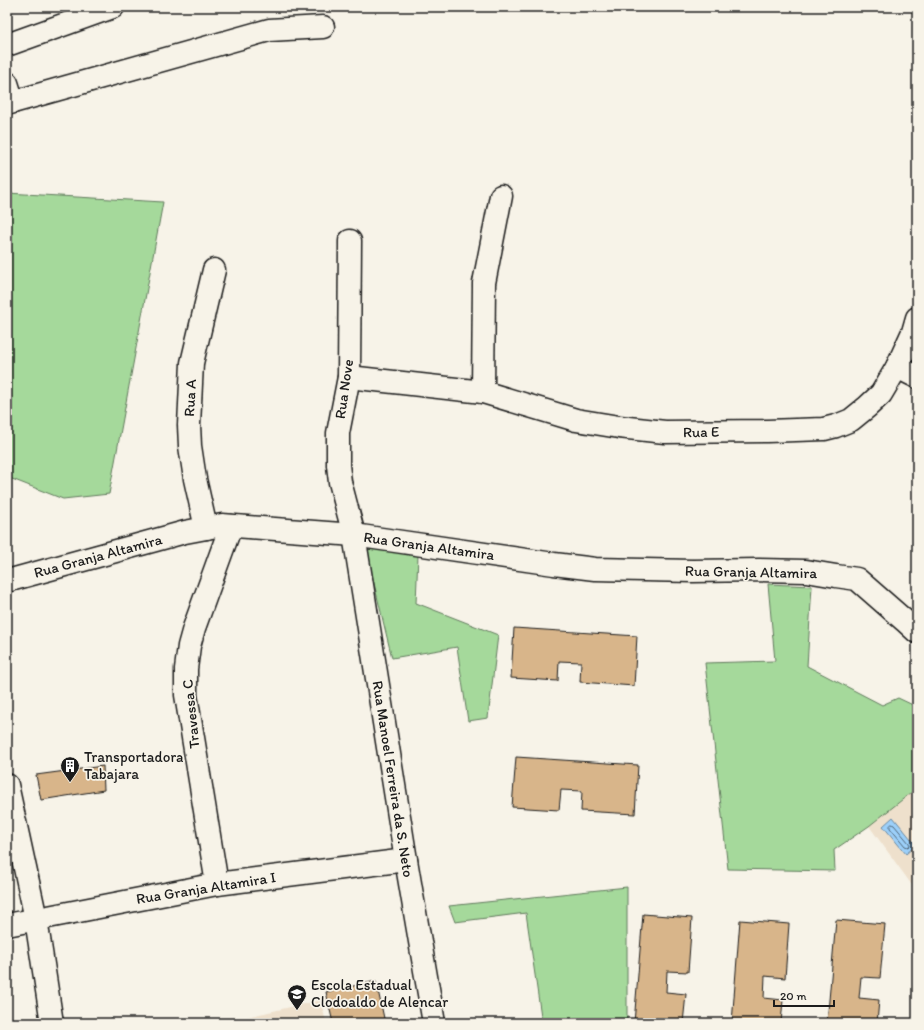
<svg xmlns="http://www.w3.org/2000/svg" width="924" height="1030" font-family="Itim,sans-serif">
	<rect width="100%" height="100%" fill="#f7f3e8"/>
	<filter id="ink" filterUnits="userSpaceOnUse"><feTurbulence type="fractalNoise" baseFrequency=".025" numOctaves="2"/><feDisplacementMap in="SourceGraphic" scale="8" xChannelSelector="R" yChannelSelector="G"/><feConvolveMatrix kernelMatrix="1 2 1 2 8 2 1 2 1" color-interpolation-filters="sRGB"/></filter>
	<g filter="url(#ink)">
		<g fill="#eee0cc">
			<path d="M917 788V892L869 826Z"/>
			<path d="M321 1000 326 1023H220Z"/>
		</g>
		<g fill="#a5d99b" stroke="#607a5c">
			<path d="M7 193 163 202 109 494 63 499 7 477Z"/>
			<path d="M365 546 418 555 416 603 498 635 488 718 468 721 457 647 392 658Z"/>
			<path d="M768 584 812 586 807 666 882 705 898 698 917 707V788L869 826 834 850 835 871 728 869 705 663 775 661Z"/>
			<path d="M627 887V1023H542L526 913 455 922 449 906Z"/>
		</g>
		<path fill="#9cd0fa" stroke="#6988a1" d="M893 817 916 845 906 854 883 826Z"/>
		<g fill="none" stroke-linecap="round" stroke-linejoin="round">
			<path stroke="#4f6475" stroke-width="1" d="M892 824 894 825 909 843 910 845 908 847 905 846 890 828V826Z"/>
		</g>
		<g fill="#d8b58a" stroke="#1c1c1c">
			<path d="M514 628 637 636 634 686 580 682 581 662 559 661 558 681 511 678Z"/>
			<path d="M516 757 638 765 635 814 581 811 582 791 561 790 559 810 512 807Z"/>
			<path d="M103 766 104 790 41 800 36 775Z"/>
			<path d="M643 914 692 918 688 972 667 971 666 992 686 994 683 1023H634Z"/>
			<path d="M740 920 789 924 785 978 765 976 764 998 783 1000 781 1023H732Z"/>
			<path d="M836 920 885 924 880 978 861 977 859 998 879 1000 877 1023H827Z"/>
			<path d="M376 981 385 1023H333L326 992Z"/>
		</g>
		<g fill="none" stroke-linecap="round" stroke-linejoin="round">
			<g stroke="#1c1c1c" stroke-width="25">
				<g id="minor">
					<path d="M7 45 113 7"/>
					<path d="M7 83 13 102 7 104"/>
					<path d="M13 102 269 30 323 27"/>
					<path d="M350 241 349 377 338 433V465L340 482 354 535 406 860 434 1023"/>
					<path d="M897 367 917 377"/>
					<path d="M349 377 483 392 576 420 619 427 665 432 767 431 824 429 836 426 851 420 867 407 881 394 897 367 913 332 917 318"/>
					<path d="M483 392 484 283 501 196"/>
					<path d="M206 528 195 479 190 446 189 425 192 363 214 270"/>
					<path d="M7 581 185 532 222 525 354 535 554 564 595 569 693 571 759 570 806 571 836 576 857 579 905 621 917 632"/>
					<path d="M7 785 36 919 52 1023"/>
					<path d="M217 884 186 695V669L189 646 194 628 231 526"/>
					<path d="M7 925 217 884 406 860"/>
				</g>
			</g>
			<use href="#minor" stroke="#f7f3e8" stroke-width="22"/>
		</g>
	</g>
	<defs>
		<g id="building-pin" transform="scale(1)"><path d="M0 17L-7.5 6A9.5 9.5 0 1 1 7.5 6Z" fill="#1c1c1c" stroke="#f7f3e8"/><path d="M-4-6H4V6H1V3H-1V6H-4ZM-2.5-4.3h1.7v1.8h-1.7ZM.8-4.3h1.7v1.8H.8ZM-2.5-1h1.7V.8h-1.7ZM.8-1h1.7V.8H.8Z" fill="#fff"/></g>
		<g id="school-pin" transform="scale(1)"><path d="M0 17L-7.5 6A9.5 9.5 0 1 1 7.5 6Z" fill="#1c1c1c" stroke="#f7f3e8"/><path d="M0-5L7-2L0 1L-7-2ZM-4 1L0 2.5L4 1V4Q0 6-4 4Z" fill="#fff"/></g>
	</defs>
	<g fill-rule="evenodd">
		<use href="#building-pin" x="70" y="766"/>
		<use href="#school-pin" x="297" y="994"/>
	</g>
	<g text-anchor="middle" stroke-width="3.5" stroke-linejoin="round" paint-order="stroke">
		<g font-size="15" fill="#1c1c1c" stroke="#f7f3e8">
			<text transform="translate(344 389) rotate(-82)" y="5">Rua Nove</text>
			<text transform="translate(190 398) rotate(-87)" y="5">Rua A</text>
			<text transform="translate(701 432) rotate(-1)" y="5">Rua E</text>
			<text transform="translate(429 546) rotate(8)" y="5">Rua Granja Altamira</text>
			<text transform="translate(98 556) rotate(-15)" y="5">Rua Granja Altamira</text>
			<text transform="translate(751 572) rotate(1)" y="5">Rua Granja Altamira</text>
			<text transform="translate(191 714) rotate(-96)" y="5">Travessa C</text>
			<text transform="translate(393 779) rotate(81)" y="5">Rua Manoel Ferreira da S. Neto</text>
			<text transform="translate(206 888) rotate(-9)" y="5">Rua Granja Altamira I</text>
		</g>
		<g font-size="15" fill="#1c1c1c" stroke="#f7f3e8" text-anchor="start">
			<text x="84" y="762">Transportadora<tspan x="84" dy="17">Tabajara</tspan></text>
			<text x="311" y="990">Escola Estadual<tspan x="311" dy="17">Clodoaldo de Alencar</tspan></text>
		</g>
	</g>
	<rect width="924" height="1030" fill="none" stroke="#f7f3e8" stroke-width="24"/>
	<rect x="12" y="12" width="900" height="1006" fill="none" stroke="#1c1c1c" stroke-width="1.5" filter="url(#ink)"/>
	<path d="M774 1000v6h60v-6" fill="none" stroke="#1c1c1c" stroke-width="2"/>
	<text x="780" y="1000" font-size="12" fill="#1c1c1c" stroke="#f7f3e8" stroke-width="3" paint-order="stroke">20 m</text>
</svg>
